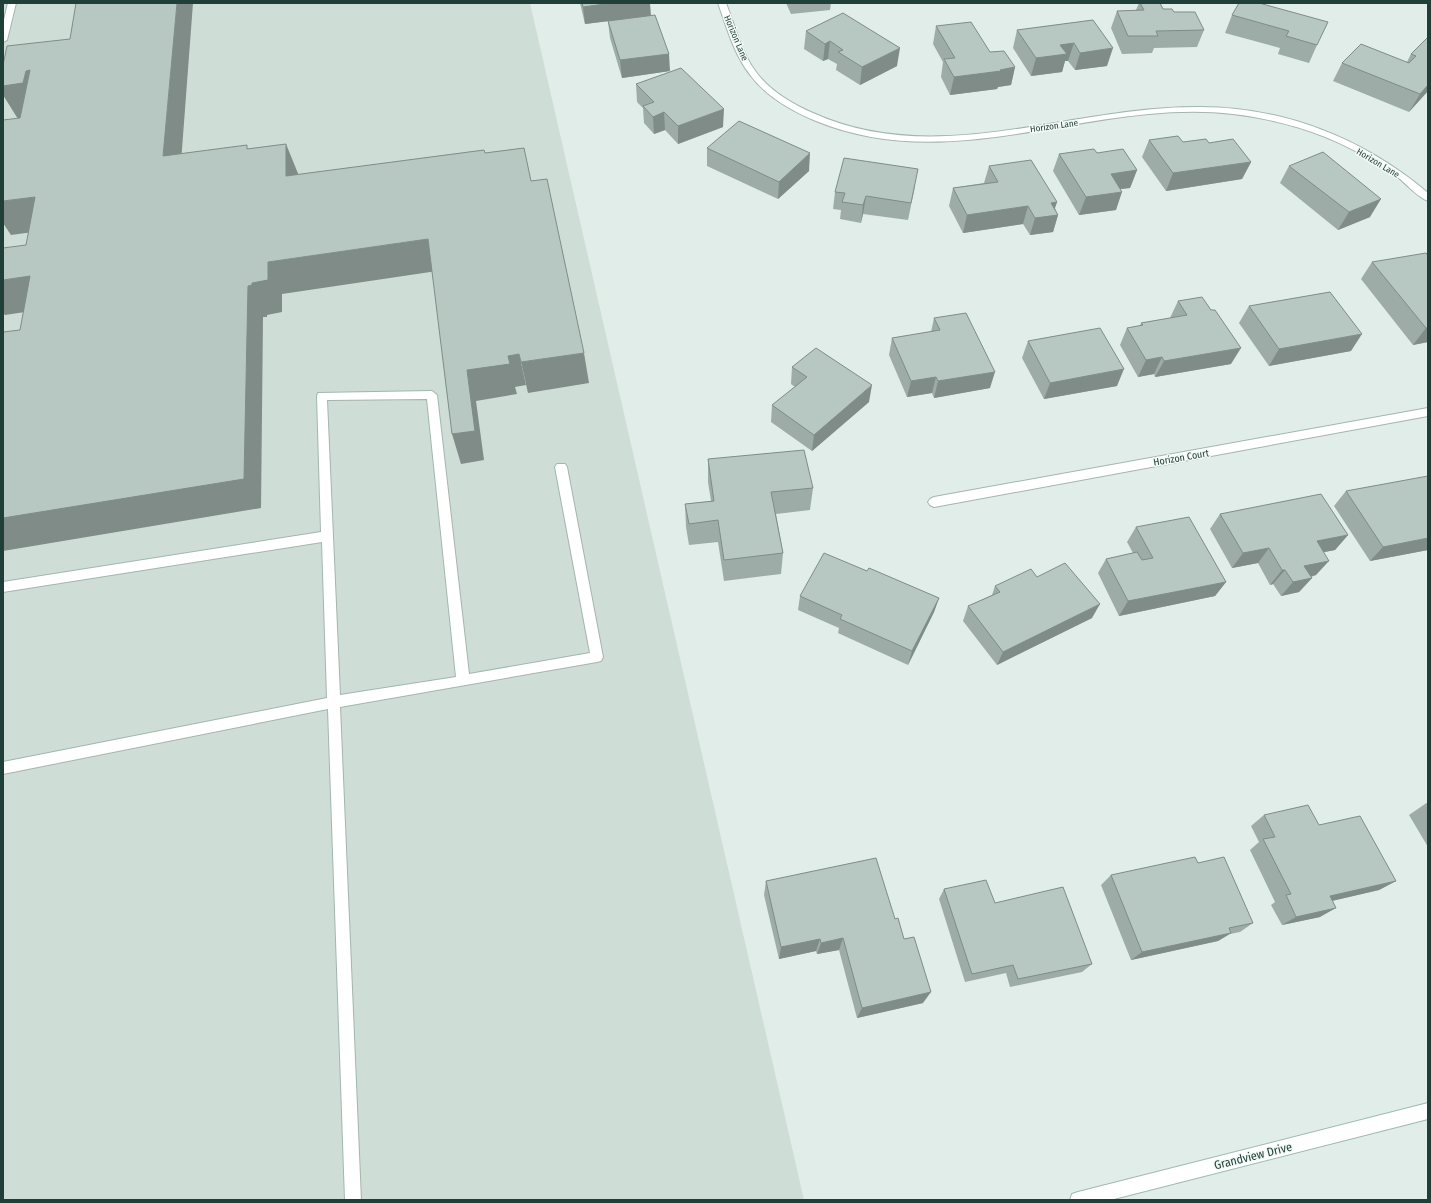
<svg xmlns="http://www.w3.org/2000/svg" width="1431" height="1203" font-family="'Fira Sans Condensed',sans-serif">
	<rect width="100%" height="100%" fill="#e1ede8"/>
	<path fill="#cfddd7" d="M3 3H530L804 1200H3Z"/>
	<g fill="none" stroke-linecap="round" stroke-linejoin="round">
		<g stroke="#a3b5b0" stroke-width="2">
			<g id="lane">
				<path d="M8 3H16L7 40 3 42V24Z"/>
				<path d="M432 391 437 395 469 674 590 653 555 467 557 464H565L567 467 603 657 601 661 597 662 340 707 361 1200H345L328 709 3 774V762L327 698 322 542 3 592V582L321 532 317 396 318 393ZM427 399 456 677 340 695 327 400Z"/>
			</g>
		</g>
		<g stroke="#a3b5b0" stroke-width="2">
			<g id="street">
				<path d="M718 3H726C735 26 741 52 756 72 770 91 792 104 813 113 936 169 1068 107 1196 107 1282 106 1363 138 1428 193V201C1418 197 1408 186 1400 179 1393 173 1384 168 1376 163 1334 136 1283 120 1233 114 1092 98 955 178 816 121 792 111 767 97 751 76 734 55 727 28 718 3Z"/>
				<path d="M1428 408V416L934 507 930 505 928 502 930 499 934 497Z"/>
			</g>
		</g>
		<g stroke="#9eb9b1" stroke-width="2">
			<path id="secondary" d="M1428 1103V1119L1110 1200H1070L1072 1194 1078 1192Z"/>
		</g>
		<use href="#lane" fill="#fff" fill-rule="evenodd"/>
		<use href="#street" fill="#fff" fill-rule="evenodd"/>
		<use href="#secondary" fill="#fff" fill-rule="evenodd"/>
	</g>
	<g fill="#9daca6">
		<path d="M580 3H650V15L670 71 622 78 610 38 608 21 585 24Z"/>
		<path d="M786 3H831L830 10 791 14Z"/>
		<path d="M1139 3H1160L1163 9 1174 12 1204 30 1197 47 1154 48 1152 53 1122 54 1111 28 1117 11 1136 10Z"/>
		<path d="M1239 3 1317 45 1309 63 1278 54 1280 48 1225 33 1232 15Z"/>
		<path d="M1093 20 1107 66 1075 70 1068 61H1065L1062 72 1031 76 1013 48 1017 30Z"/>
		<path d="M936 26 990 52 1015 67 1011 85 998 87 997 89 950 95 941 77 943 62 933 44Z"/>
		<path d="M806 31 897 66 860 85 836 70 837 64 828 59 823 61 804 49Z"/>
		<path d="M1427 38 1428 91 1409 112 1333 81 1342 63 1407 62 1411 54Z"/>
		<path d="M636 84 723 127 678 144 665 130 654 134 644 123 643 108 637 102Z"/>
		<path d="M1149 140 1183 142 1209 143 1251 162 1242 179 1166 191 1142 157Z"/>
		<path d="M707 148 809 171 778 199 707 166Z"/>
		<path d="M1059 154 1137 170 1130 188 1120 189 1116 210 1079 215 1053 171Z"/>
		<path d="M989 166 1057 202 1055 208 1058 215 1053 232 1030 235 1023 224 963 233 949 206 953 188 984 183Z"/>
		<path d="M1289 166 1370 217 1338 230 1280 183Z"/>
		<path d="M915 186 908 220 863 214 861 223 840 219 841 210 833 209 835 192Z"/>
		<path d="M1428 256V342L1413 345 1361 279 1372 262Z"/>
		<path d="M1178 301 1231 364 1155 377 1154 374 1138 377 1120 345 1127 328 1140 326 1141 323 1170 318Z"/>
		<path d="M1249 306 1351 351 1269 366 1239 323Z"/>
		<path d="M934 318 990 388 934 398 932 393 907 397 889 355 892 338 931 332Z"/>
		<path d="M1028 341 1117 386 1044 399 1022 358Z"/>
		<path d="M792 367 869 402 812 451 771 422 772 405 795 387 791 384Z"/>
		<path d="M708 459 813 488 810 510 776 514 783 553 781 574 724 581 718 542 689 545 686 527 685 504 711 501 708 482Z"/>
		<path d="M1346 491 1428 550 1370 561 1334 506Z"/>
		<path d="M1220 514 1348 535 1335 550 1324 552 1316 575 1311 577 1312 578 1299 592 1281 596 1273 584 1270 585 1258 563 1232 568 1210 529Z"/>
		<path d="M1136 527 1226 582 1215 596 1119 616 1098 573 1106 559 1133 553 1127 542Z"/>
		<path d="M867 571 939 598 934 612 908 665 838 633 839 628 798 610 800 596Z"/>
		<path d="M1037 577 1092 618 997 665 963 621 968 606 992 595 995 586Z"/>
		<path d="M1428 802V847L1409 815Z"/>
		<path d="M1264 815 1319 825 1396 881 1379 890 1332 901 1320 917 1282 925 1271 905 1275 902 1250 850 1259 842 1251 826Z"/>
		<path d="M1198 863 1253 923 1240 932 1230 934 1218 941 1131 960 1101 885 1111 875Z"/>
		<path d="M766 881 895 919 923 1003 857 1018 839 950 817 954 816 951 779 959 764 895Z"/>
		<path d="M944 889 995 903 1092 964 1082 972 1010 987 1006 973 965 982 939 899Z"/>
	</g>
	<g fill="#7f8c87">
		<path d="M177 3H193L179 189 163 156Z"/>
		<path d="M612 3H650L651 16 585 24 583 7Z"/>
		<path d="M830 41 828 59 823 61 825 44Z"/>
		<path d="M1074 43 1068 61H1065L1062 72 1031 76 1036 58 1060 45Z"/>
		<path d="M900 48 897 66 860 85 862 67Z"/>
		<path d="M1113 48 1107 66 1075 70 1080 53Z"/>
		<path d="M669 54 670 71 622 78 620 60Z"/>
		<path d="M1015 67 1011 85 998 87 997 89 950 95 954 77Z"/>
		<path d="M30 70 49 103 18 119 3 95V86L26 71Z"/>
		<path d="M1428 85V91L1409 112 1420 94Z"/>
		<path d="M724 109 723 127 678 144V126Z"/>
		<path d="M664 112 665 130 654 134 653 117Z"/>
		<path d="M286 144 299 176H286Z"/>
		<path d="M810 153 809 171 778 199 779 182Z"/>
		<path d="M1251 162 1242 179 1166 191 1173 173Z"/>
		<path d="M1137 170 1130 188 1104 191 1111 174Z"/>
		<path d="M1122 192 1116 210 1079 215 1086 197Z"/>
		<path d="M866 196 863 214 861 223 863 205Z"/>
		<path d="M35 197 55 229 11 235 3 223V201Z"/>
		<path d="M1381 199 1370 217 1338 230 1349 212Z"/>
		<path d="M1057 202 1052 216 1058 215 1053 232 1030 235 1035 218 1051 203Z"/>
		<path d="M1028 206 1023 224 963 233 967 215Z"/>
		<path d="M428 239 437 271 282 294V312L267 315V317H263L261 508 3 551V518L248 286 252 283 268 262Z"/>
		<path d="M30 276 52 308 5 315 3 313V280Z"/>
		<path d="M1426 328H1428V342L1413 345Z"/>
		<path d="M1362 334 1351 351 1269 366 1279 349Z"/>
		<path d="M1241 348 1231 364 1155 377 1164 361Z"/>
		<path d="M584 353 589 383 528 393 521 362Z"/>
		<path d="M519 354 526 385 515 387 517 394 476 401 484 460 461 464 452 434 467 370 508 356Z"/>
		<path d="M1162 357 1154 374 1138 377 1146 360Z"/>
		<path d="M1124 369 1117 386 1044 399 1050 383Z"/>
		<path d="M995 372 990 388 934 398 938 381Z"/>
		<path d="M936 377 932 393 907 397 911 381Z"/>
		<path d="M872 385 869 402 812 451 814 435Z"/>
		<path d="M1348 535 1335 550 1304 556 1317 541Z"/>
		<path d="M1428 538V550L1370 561 1383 547Z"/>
		<path d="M1269 548 1258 563 1232 568 1243 553Z"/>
		<path d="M1329 561 1316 575 1292 581 1304 566Z"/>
		<path d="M1282 570H1285L1273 584 1270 585Z"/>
		<path d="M1312 578 1299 592 1281 596 1293 582Z"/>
		<path d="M1226 582 1215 596 1119 616 1128 601Z"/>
		<path d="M939 598 934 612 908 665 912 651Z"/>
		<path d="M1100 604 1092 618 997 665 1003 652Z"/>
		<path d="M1396 881 1379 890 1314 905 1330 896Z"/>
		<path d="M1336 908 1320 917 1282 925 1296 917Z"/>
		<path d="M1231 933 1218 941 1131 960 1142 952Z"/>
		<path d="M843 938 839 950 817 954 821 943Z"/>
		<path d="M820 939 816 951 779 959 781 947Z"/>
		<path d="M931 992 923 1003 857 1018 862 1008Z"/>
	</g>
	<g fill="#b6c8c1" stroke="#7f8c87">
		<path d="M76 3H177L163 156 247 145V149L286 144V176L484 150 485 153 524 148 531 181 547 179 584 353 521 362 519 354 508 356 510 364 467 370 475 431 452 434 428 239 268 262V280L252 283V285L248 286 244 479 3 518V332L20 330 30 276 3 280V248L26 245 35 197 3 201V120L20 118 30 70 26 71 23 83 3 86V65L7 46 70 39Z"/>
		<path d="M582 3H612L583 7Z"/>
		<path d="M1140 3H1160L1163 9H1172L1174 12H1195L1204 30 1156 31 1158 36H1128L1117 11 1144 10Z"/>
		<path d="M1239 3H1259L1328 22 1317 45 1286 36 1289 31 1232 15Z"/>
		<path d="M843 13 900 48 862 67 838 52 843 50 830 41 825 44 806 31Z"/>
		<path d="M655 15 669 54 620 60 608 21Z"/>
		<path d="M1093 20 1113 48 1080 53 1074 43 1060 45 1067 54 1036 58 1017 30Z"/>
		<path d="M971 22 990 52 1004 51 1015 67 1000 70 1001 71 954 77 944 59 955 58 936 26Z"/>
		<path d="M1427 38H1428V85L1420 94 1342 63 1361 44 1409 63 1416 56 1411 54Z"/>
		<path d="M681 68 724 109 678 126 664 112 653 117 643 106 654 102 636 84Z"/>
		<path d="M739 121 810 153 779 182 707 148Z"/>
		<path d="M1178 136 1183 142 1206 139 1209 143 1233 139 1251 162 1173 173 1149 140Z"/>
		<path d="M1094 149 1097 153 1123 149 1137 170 1111 174 1122 192 1086 197 1059 154Z"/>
		<path d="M1323 152 1381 199 1349 212 1289 166Z"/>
		<path d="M844 158 918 169 911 203 866 196 863 205 842 202 845 193 835 192Z"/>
		<path d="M1031 160 1057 202 1051 203 1058 215 1035 218 1028 206 967 215 953 188 998 182 989 166Z"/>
		<path d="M1426 253 1428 256V328H1426L1372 262Z"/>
		<path d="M1330 292 1362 334 1279 349 1249 306Z"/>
		<path d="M1202 297 1211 310H1215L1241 348 1164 361 1162 357 1146 360 1127 328 1143 325 1141 323 1187 315 1178 301Z"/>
		<path d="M966 313 995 372 938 381 936 377 911 381 892 338 940 330 934 318Z"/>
		<path d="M1100 328 1124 369 1050 383 1028 341Z"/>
		<path d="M816 348 872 385 814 435 772 405 807 377 792 367Z"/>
		<path d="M804 450 813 488 771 492 783 553 724 560 718 520 689 524 685 504 714 501 708 459Z"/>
		<path d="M1428 476V538L1383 547 1346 491Z"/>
		<path d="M1321 494 1348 535 1317 541 1329 561 1304 566 1312 578 1293 582 1285 570H1282L1269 548 1243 553 1220 514Z"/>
		<path d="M1189 517 1226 582 1128 601 1106 559 1137 552 1142 560 1153 558 1136 527Z"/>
		<path d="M824 553 867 571 869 568 939 598 912 651 840 619 842 615 800 596Z"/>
		<path d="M1065 563 1100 604 1003 652 968 606 1000 592 995 586 1031 569 1037 577Z"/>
		<path d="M1308 805 1319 825 1360 816 1396 881 1330 896 1336 908 1296 917 1286 895 1291 894 1263 839 1275 837 1264 815Z"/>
		<path d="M1195 857 1198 863 1224 857 1253 923 1229 928 1231 933 1142 952 1111 875Z"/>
		<path d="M876 858 895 919 898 918 904 939 914 937 931 992 862 1008 843 938 821 943 820 939 781 947 766 881Z"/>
		<path d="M986 880 995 903 1063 887 1092 964 1018 979 1013 965 972 974 944 889Z"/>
	</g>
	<g text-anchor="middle" stroke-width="3" stroke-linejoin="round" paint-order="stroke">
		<g font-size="9" fill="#203f38" stroke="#f2f9f6">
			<text transform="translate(736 38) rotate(67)" y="3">Horizon Lane</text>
			<text transform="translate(1054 126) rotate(-8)" y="3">Horizon Lane</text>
			<text transform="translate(1378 163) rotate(31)" y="3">Horizon Lane</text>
		</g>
		<g font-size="10" fill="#203f38" stroke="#f2f9f6">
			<text transform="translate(1181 457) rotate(-10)" y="4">Horizon Court</text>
		</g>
		<g font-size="12" fill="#203f38" stroke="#f2f9f6">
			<text transform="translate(1253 1156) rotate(-14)" y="4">Grandview Drive</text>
		</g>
	</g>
	<rect width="1431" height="1203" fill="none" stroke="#203f38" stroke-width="8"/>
</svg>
